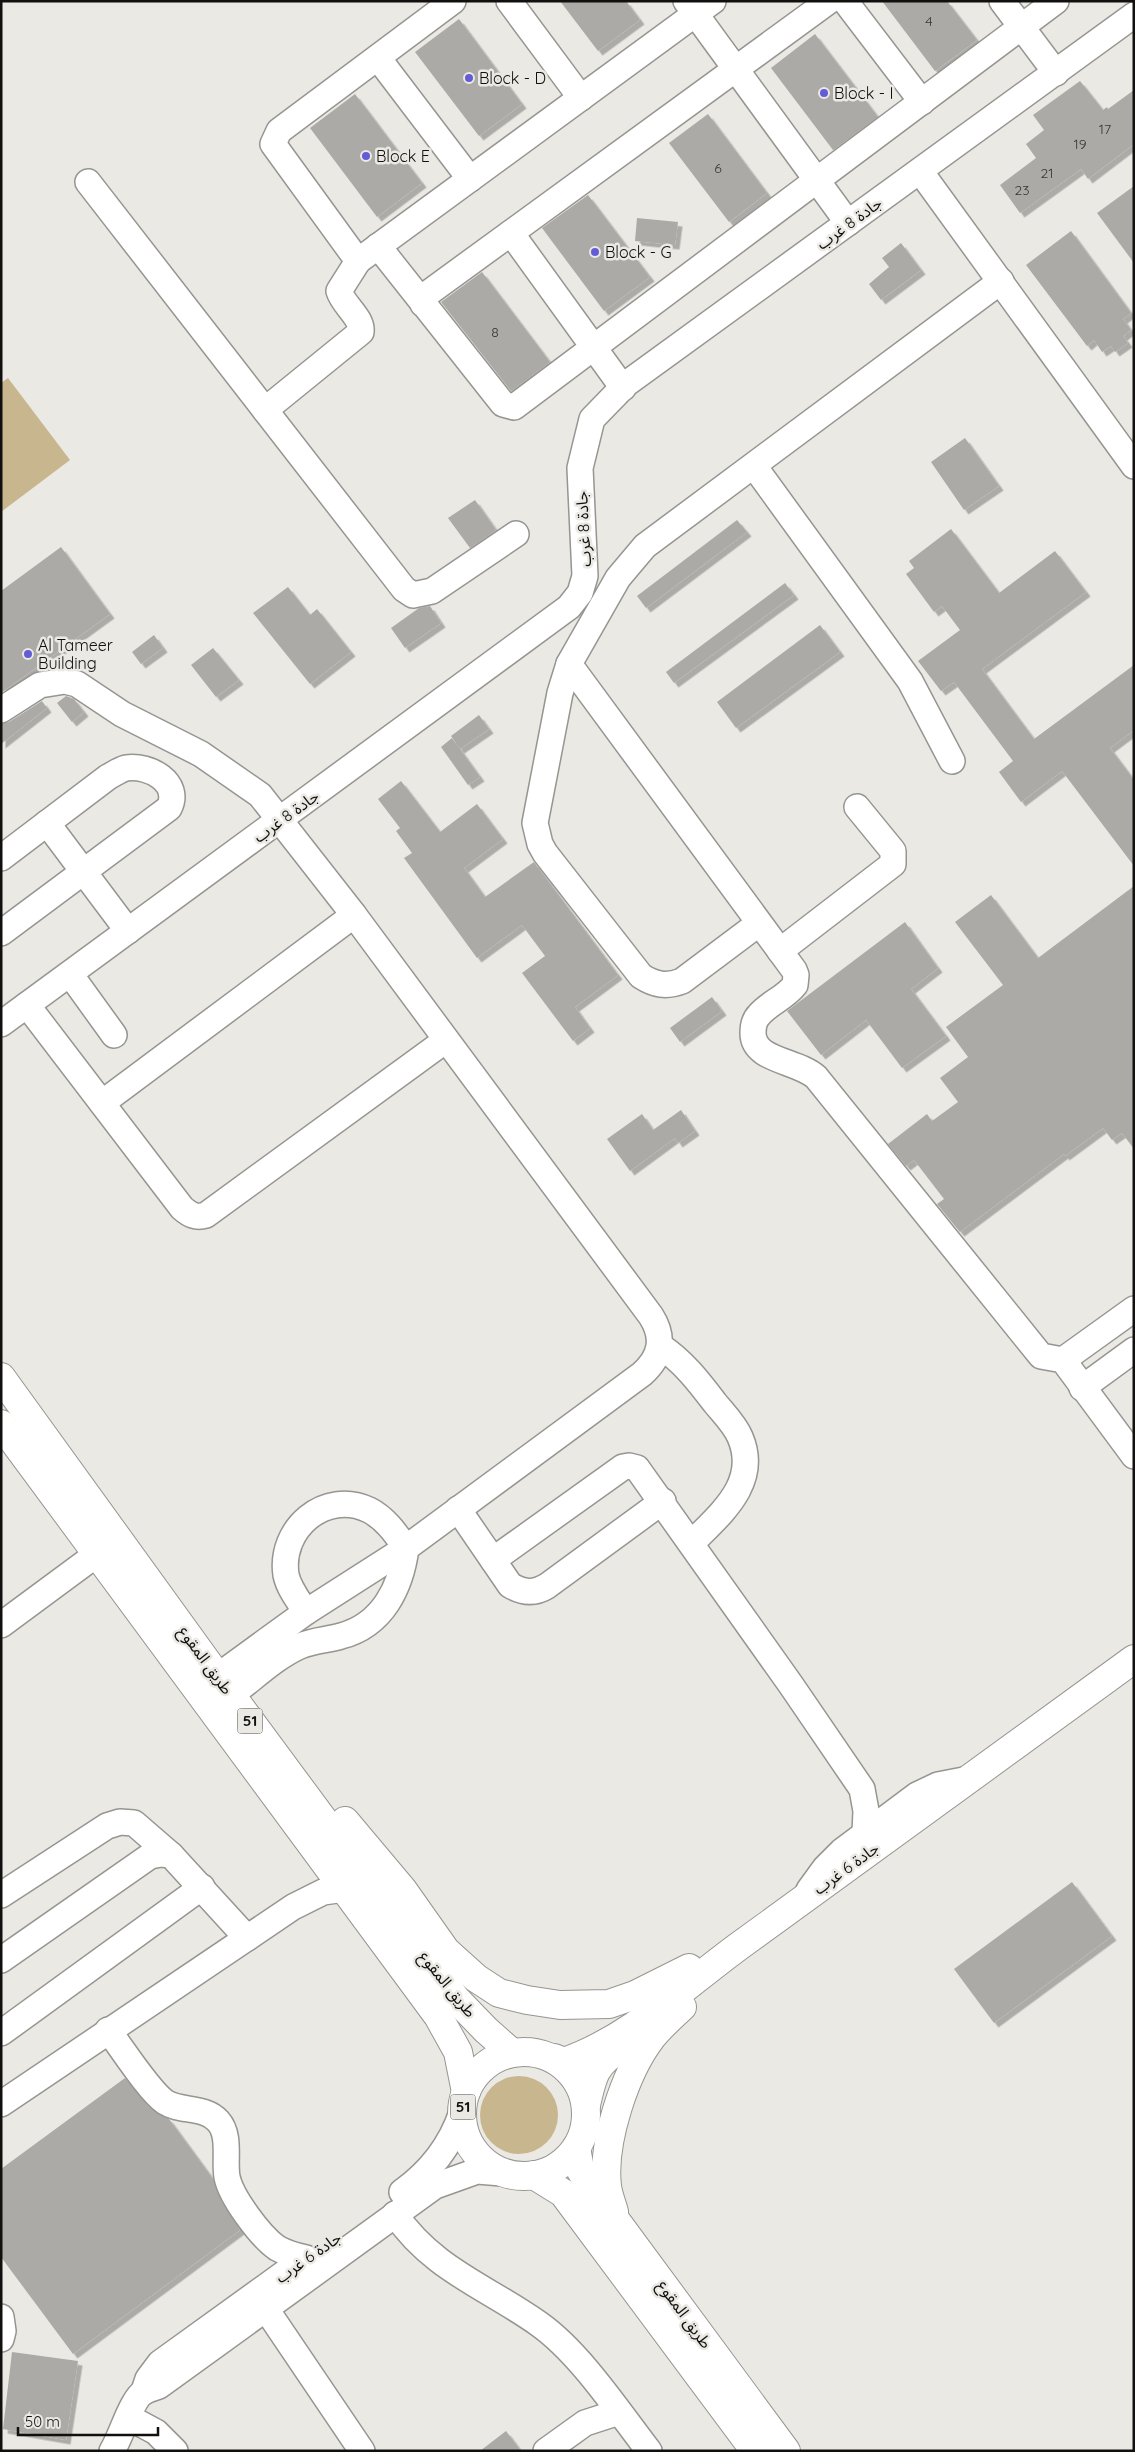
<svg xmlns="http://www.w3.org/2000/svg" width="1135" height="2452" font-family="Quicksand,'Noto Sans Arabic',sans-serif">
	<defs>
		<filter id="shadow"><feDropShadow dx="4.5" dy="4.5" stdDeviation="0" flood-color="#0004"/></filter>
	</defs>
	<rect width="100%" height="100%" fill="#ebe9e4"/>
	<g fill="#c8b68f">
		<path d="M8 378 70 460 1 512V383Z"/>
		<circle cx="519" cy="2115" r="39"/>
	</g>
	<g fill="#acaaa6" filter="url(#shadow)">
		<path d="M560 1H626L640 20 598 51Z"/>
		<path d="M882 1H947L977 40 935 71Z"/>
		<path d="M459 19 522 104 479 136 415 52Z"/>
		<path d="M815 34 878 117 833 150 771 68Z"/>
		<path d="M1080 81 1103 110 1107 107 1108 109 1134 90V144L1088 179 1081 169 1020 213 1000 185 1036 158 1026 144 1044 130 1033 115Z"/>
		<path d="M355 94 422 183 377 217 310 128Z"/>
		<path d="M708 114 767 193 729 222 669 143Z"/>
		<path d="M1134 186V263L1097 213Z"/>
		<path d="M588 195 650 277 604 311 542 228Z"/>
		<path d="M637 218 678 222 675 245 635 241Z"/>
		<path d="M1071 231 1131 313 1123 319 1131 330 1123 336 1128 343 1115 352 1111 346 1102 352 1094 340 1087 346 1026 265Z"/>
		<path d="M901 243 921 270 881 300 869 284 889 267 882 258Z"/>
		<path d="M482 272 550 362 511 391 441 302Z"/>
		<path d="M965 438 999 486 964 510 931 462Z"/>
		<path d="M475 500 496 530 470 548 448 518Z"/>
		<path d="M737 520 747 532 646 608 637 596Z"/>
		<path d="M951 529 999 593 1055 551 1086 592 982 669 1034 739 1134 665V730L1110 748 1134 780V866L1062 771 1021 802 999 772 1013 761 954 682 941 691 918 661 960 630 942 606 934 612 906 574 914 568 909 561Z"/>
		<path d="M61 547 110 614 1 693V591Z"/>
		<path d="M785 583 794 595 674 683 666 672Z"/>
		<path d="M288 587 310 615 317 609 351 652 310 684 253 613Z"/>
		<path d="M430 606 441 623 405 648 391 628 419 608Z"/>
		<path d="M820 625 840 652 736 728 717 702Z"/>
		<path d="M154 635 163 648 141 664 132 652Z"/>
		<path d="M213 648 239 680 216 697 191 665Z"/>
		<path d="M66 696 74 699 84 712 72 722 57 703Z"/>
		<path d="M42 701 47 708 1 744V724L9 722Z"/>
		<path d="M479 715 489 729 460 749 451 736Z"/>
		<path d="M452 738 480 777 468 785 441 747Z"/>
		<path d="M401 781 440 832 477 804 503 839 464 868 485 897 534 862 618 975 575 1007 590 1028 573 1041 522 973 545 956 522 925 477 958 404 858 412 853 396 831 400 828 378 799Z"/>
		<path d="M1134 886V1149L1122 1133 1112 1140 1103 1128 1065 1156 1064 1154 960 1232 937 1204 944 1199 914 1160 906 1166 888 1144 927 1114 932 1121 958 1102 940 1078 968 1057 946 1027 1003 985 955 922 991 895 1038 958Z"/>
		<path d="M905 922 938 968 911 989 946 1036 902 1068 866 1020 821 1055 787 1011Z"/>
		<path d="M712 997 722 1011 680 1042 670 1028Z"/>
		<path d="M681 1110 695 1131 678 1143 675 1138 630 1171 607 1139 642 1114 653 1130Z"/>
		<path d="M1072 1882 1112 1936 994 2023 954 1969Z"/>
		<path d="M125 2078 149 2107 169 2119 213 2179 222 2202 240 2230 73 2354 1 2257V2169Z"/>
		<path d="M12 2352 78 2361 66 2440 3 2429Z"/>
		<path d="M506 2431 521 2451H480Z"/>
	</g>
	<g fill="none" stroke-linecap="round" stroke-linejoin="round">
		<g stroke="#979591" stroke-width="28">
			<g id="minor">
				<path d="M453 1 279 131 273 144 358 261 713 1"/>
				<path d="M509 1 581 98"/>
				<path d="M686 1 848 223"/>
				<path d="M845 1 922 102"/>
				<path d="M1002 1 1056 73"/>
				<path d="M378 58 470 179"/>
				<path d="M920 171 1134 466"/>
				<path d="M88 182 404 589 413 595 432 591 516 534"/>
				<path d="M511 233 623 388"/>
				<path d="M378 246 503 404 514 407 1056 1"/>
				<path d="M423 304 427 294 829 1"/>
				<path d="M265 410 361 332C363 318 343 305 339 291L358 261"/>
				<path d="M754 466 910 681 952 761"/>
				<path d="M569 664 794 970 796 975 795 985C785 998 769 1003 759 1015 754 1020 753 1026 753 1033 753 1061 797 1060 816 1077L1041 1356 1063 1360 1134 1456"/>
				<path d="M1 710 40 685 65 681 77 684 122 714 201 754 260 795 354 915 651 1316C665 1338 661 1357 642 1374L406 1548 306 1612 218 1676"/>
				<path d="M47 823 128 931"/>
				<path d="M1 858 108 777C114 774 119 770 126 768 149 764 182 783 169 808L1 933"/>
				<path d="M758 924 682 981C666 987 655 985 641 976L545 853 540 844 535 823 560 693 569 664 618 578 645 546 1001 281"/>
				<path d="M780 951 893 864V851L857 807"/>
				<path d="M70 974 114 1035"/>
				<path d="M27 1005 182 1208C190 1215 196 1218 206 1215L446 1040"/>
				<path d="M1 1024 569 607 580 593 585 576 580 468 592 419 626 384 1134 15"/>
				<path d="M102 1103 354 915"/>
				<path d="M660 1346C683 1361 699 1382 715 1403 724 1414 735 1425 740 1437 760 1483 720 1514 692 1543"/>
				<path d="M1063 1360 1134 1309"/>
				<path d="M1082 1388 1134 1350"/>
				<path d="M458 1509 510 1585C523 1593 534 1594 547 1586L663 1501"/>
				<path d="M493 1560 623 1467 629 1466 637 1468 791 1685 862 1789 866 1811 865 1833"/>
				<path d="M1 1625 97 1554"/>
				<path d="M231 1695C253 1679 275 1657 300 1646 314 1640 328 1640 341 1636 383 1625 401 1587 406 1548 396 1534 385 1518 369 1510 325 1489 279 1529 286 1575 289 1589 299 1601 306 1612"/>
				<path d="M809 1890 825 1868 842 1851 917 1795 938 1785 969 1779"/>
				<path d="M1 1895 107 1826 120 1822 134 1823 171 1855"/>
				<path d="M1 1960 150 1856 161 1854 171 1855 247 1938"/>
				<path d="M108 2030C121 2047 149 2091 165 2102 180 2112 205 2106 218 2121 231 2135 224 2160 227 2177 231 2197 260 2236 277 2248 286 2253 296 2256 306 2258"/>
				<path d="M1 2033 202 1887"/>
				<path d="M1 2104 293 1907 323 1892 345 1889"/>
				<path d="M402 2192C430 2172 451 2145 462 2112"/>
				<path d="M395 2214C432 2269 487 2287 539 2324 580 2353 618 2411 649 2451"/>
				<path d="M266 2309 362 2451"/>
				<path d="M1 2317 3 2331 1 2339"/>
				<path d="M144 2391 148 2379 160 2363 293 2267"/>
				<path d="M128 2417 156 2432 175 2451"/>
				<path d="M112 2451C121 2437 132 2398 144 2392 148 2389 154 2388 159 2386L435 2186 477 2171 502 2173"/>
				<path d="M546 2451 585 2423 619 2412"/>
			</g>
		</g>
		<g stroke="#979591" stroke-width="30">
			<g id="major">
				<path d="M1 1377 231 1695 456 1999 486 2030 512 2053"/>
				<path d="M1 1424 438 2016 458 2052 466 2092"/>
				<path d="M345 1821 403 1890 446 1951 476 1978 499 1993 527 2000 560 2005 609 2004 635 1995 689 1968"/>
				<circle cx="524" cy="2114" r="62"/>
				<path d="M554 2058 564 2062C633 2038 687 1983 746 1941 875 1847 1004 1753 1134 1659"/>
				<path d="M586 2105C593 2074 594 2066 621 2047"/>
				<path d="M576 2148 580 2169 589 2184 786 2451"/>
				<path d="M534 2175 563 2193 755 2451"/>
				<path d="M614 2212C612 2204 608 2195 607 2186 602 2142 625 2072 652 2037 661 2026 671 2017 682 2007"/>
			</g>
		</g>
		<use href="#minor" stroke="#fff" stroke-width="25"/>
		<use href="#major" stroke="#fff" stroke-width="28"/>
	</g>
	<g fill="#625cd5" stroke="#ebe9e4" stroke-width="2">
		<circle cx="469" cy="78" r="5"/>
		<circle cx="824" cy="93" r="5"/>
		<circle cx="366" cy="156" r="5"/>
		<circle cx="595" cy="252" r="5"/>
		<circle cx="28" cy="654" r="5"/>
	</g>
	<g text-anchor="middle" stroke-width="5" stroke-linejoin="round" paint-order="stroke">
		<g font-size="14" fill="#383634">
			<text x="929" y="26">4</text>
			<text x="1105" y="134">17</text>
			<text x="1080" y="149">19</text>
			<text x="718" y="173">6</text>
			<text x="1047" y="178">21</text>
			<text x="1022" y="195">23</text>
			<text x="495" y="337">8</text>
		</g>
		<g fill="#ebe9e4" stroke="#52514e" stroke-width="1">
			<rect x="237.5" y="1708.5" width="25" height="25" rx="4"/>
			<rect x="450.5" y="2094.5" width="25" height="25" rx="4"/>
		</g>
		<g font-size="15" font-weight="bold" fill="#11100e">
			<text x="250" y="1726">51</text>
			<text x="463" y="2112">51</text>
		</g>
		<g font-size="16" fill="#11100e" stroke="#ebe9e4" text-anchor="start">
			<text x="479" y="84">Block - D</text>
			<text x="834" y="99">Block - I</text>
			<text x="376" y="162">Block E</text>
			<text x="605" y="258">Block - G</text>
			<text x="38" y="651">Al Tameer<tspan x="38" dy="18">Building</tspan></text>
		</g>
		<g font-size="16" fill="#11100e" stroke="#ebe9e4">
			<text transform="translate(849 223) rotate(-36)" y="6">جادة 8 غرب</text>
			<text transform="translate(583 529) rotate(-93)" y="6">جادة 8 غرب</text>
			<text transform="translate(286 816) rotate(-36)" y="6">جادة 8 غرب</text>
			<text transform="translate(206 1660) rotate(54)" y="6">طريق المقوع</text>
			<text transform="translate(846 1868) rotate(-36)" y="6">جادة 6 غرب</text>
			<text transform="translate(448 1984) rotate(51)" y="6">طريق المقوع</text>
			<text transform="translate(308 2257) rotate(-35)" y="6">جادة 6 غرب</text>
			<text transform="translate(685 2314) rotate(54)" y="6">طريق المقوع</text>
		</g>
	</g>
	<rect width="1135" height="2452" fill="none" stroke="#11100e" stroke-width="5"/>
	<path d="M18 2427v8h140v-8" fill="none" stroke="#11100e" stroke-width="2.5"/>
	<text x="25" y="2427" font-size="15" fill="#11100e" stroke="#ebe9e4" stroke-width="4" paint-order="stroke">50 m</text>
</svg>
